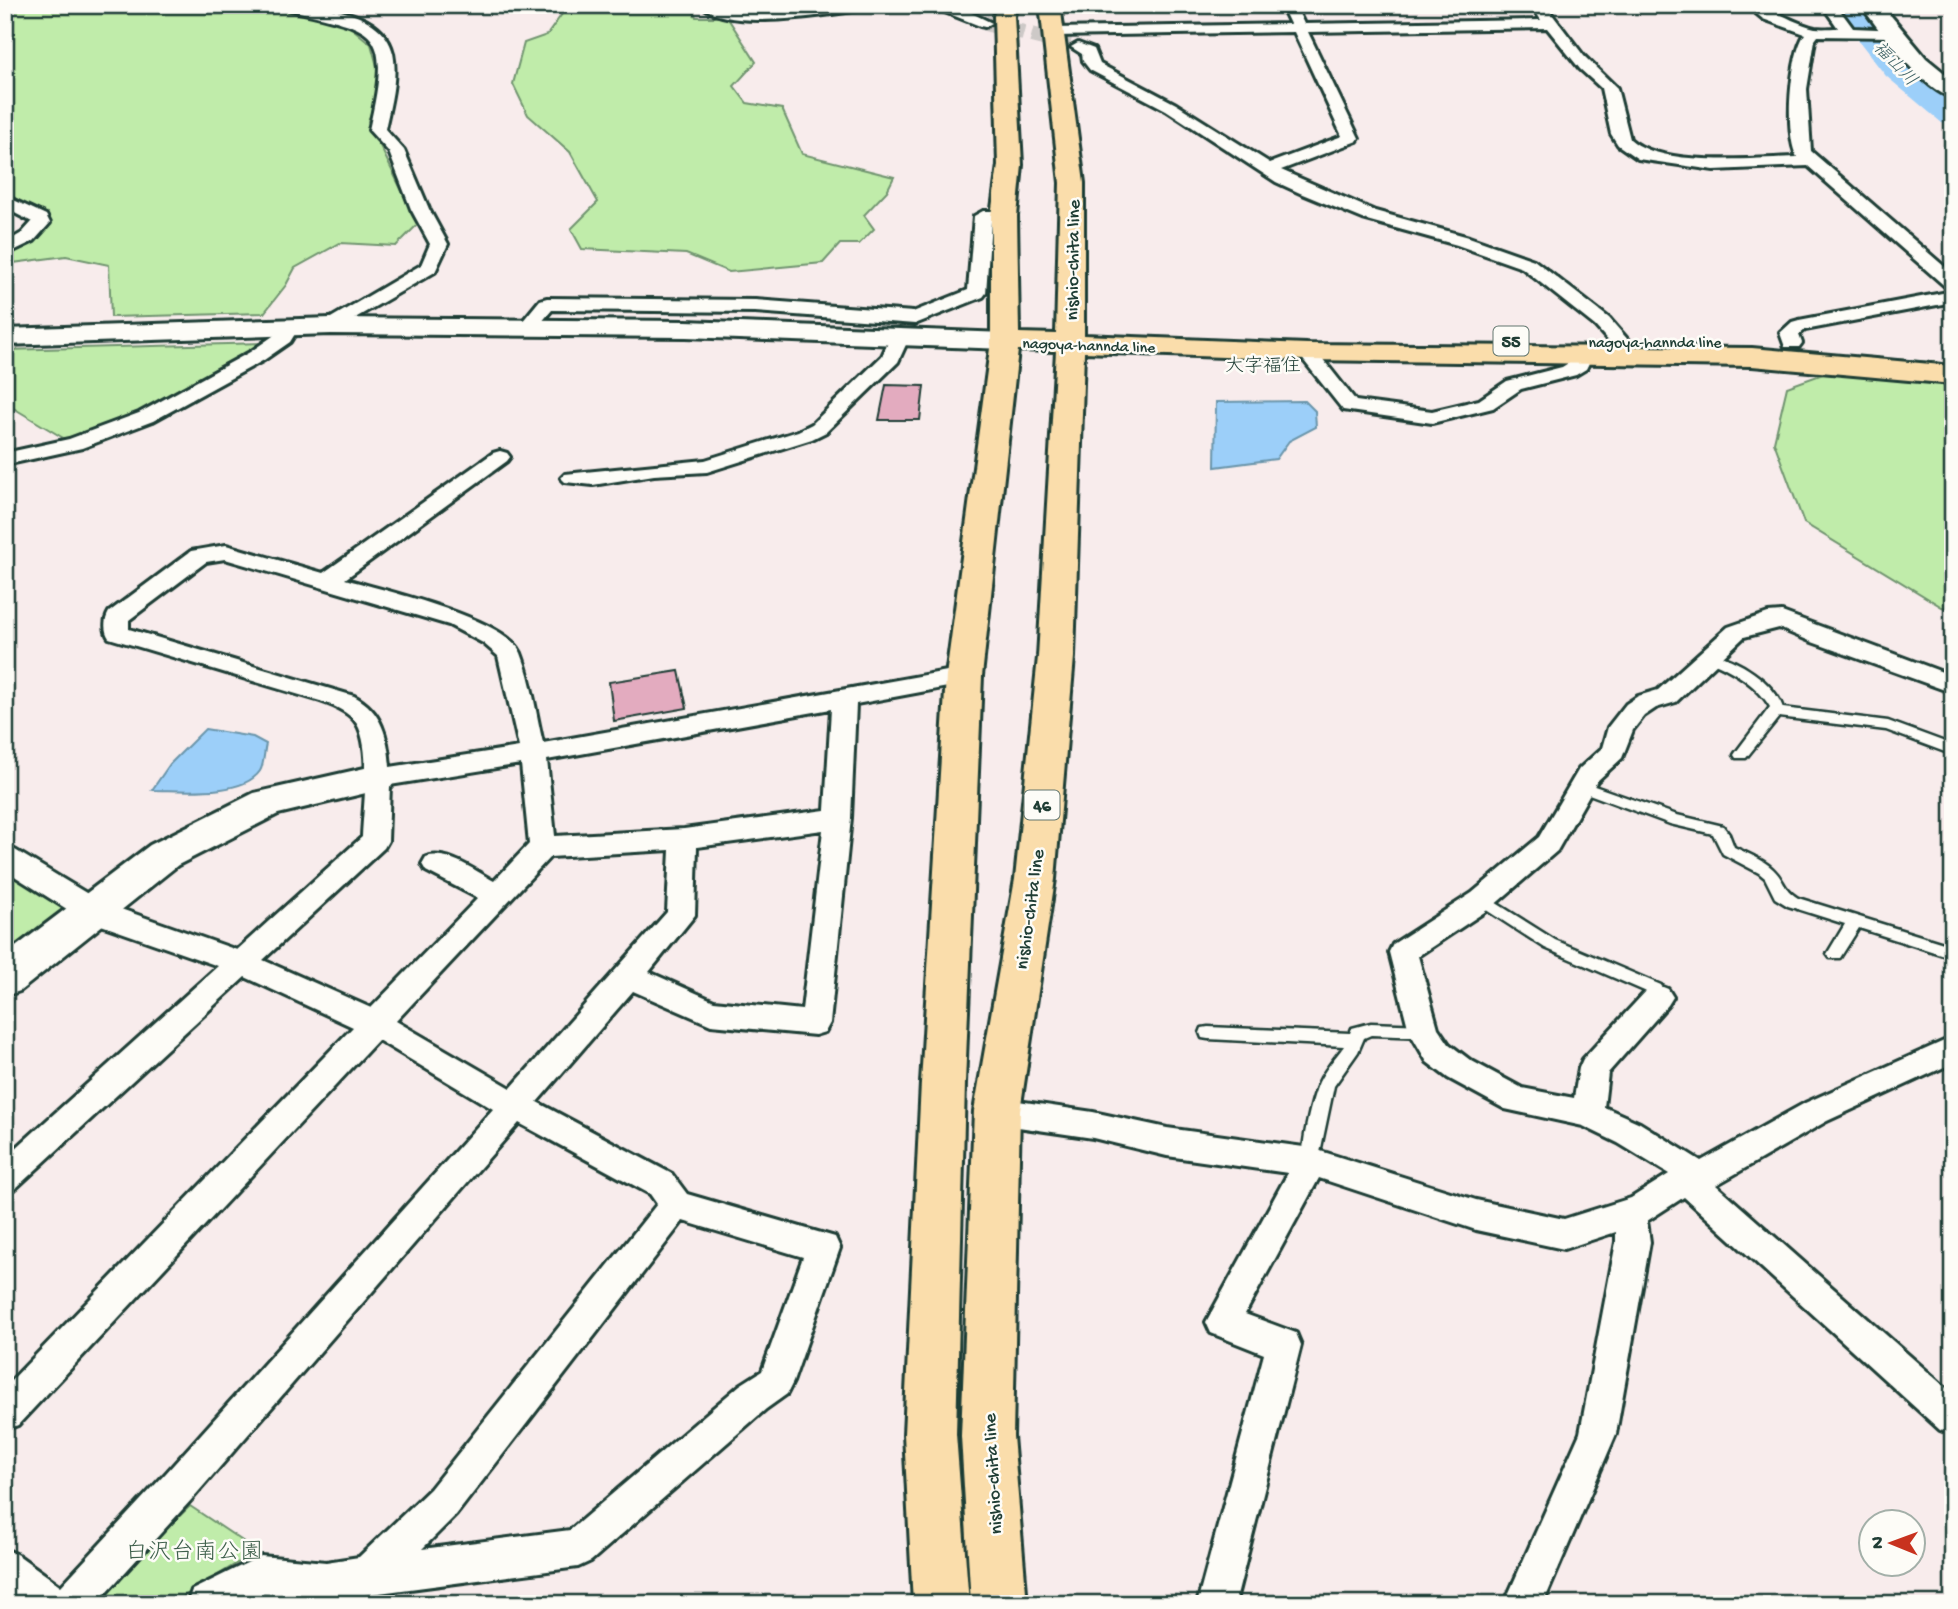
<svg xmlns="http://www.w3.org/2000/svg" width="1958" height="1609" font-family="'Gochi Hand','Klee One',sans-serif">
	<rect width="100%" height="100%" fill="#f8ecec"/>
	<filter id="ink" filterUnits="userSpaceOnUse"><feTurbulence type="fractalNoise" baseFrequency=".0143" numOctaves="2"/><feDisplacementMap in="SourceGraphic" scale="14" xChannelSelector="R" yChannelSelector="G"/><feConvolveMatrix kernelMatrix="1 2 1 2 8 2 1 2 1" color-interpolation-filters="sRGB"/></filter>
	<g filter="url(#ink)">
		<g fill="#c0ecaa" stroke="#70946f" stroke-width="2">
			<path d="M5 5H144L177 8 200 5H280L348 25 371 44 380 77 377 98 368 121 418 224 396 246 340 243 295 268 286 285 264 313 111 317 109 265 66 256 5 264V255L36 237 49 222 5 191Z"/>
			<path d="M564 5H691L696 17H727L756 62 734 86 747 103 782 109 802 154 894 177 887 191 864 215 874 229 859 244H840L823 263 729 272 686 254 582 249 571 229 598 202 570 152 528 115 513 84 524 43 547 35 567 7Z"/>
			<path d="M264 343 129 421 70 442 5 403V350Z"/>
			<path d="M1870 357 1953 364V610L1942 607 1804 523 1774 442 1787 387Z"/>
			<path d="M5 862 66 908 6 960H5Z"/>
			<path d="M190 1506 244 1542 247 1557 171 1604H99L92 1600Z"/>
		</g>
		<g fill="#9ccff9" stroke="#6a95aa" stroke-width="2">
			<path d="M1305 401 1315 411 1316 427 1289 441 1276 459 1215 467 1216 402Z"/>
			<path d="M205 729 253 737 266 744C264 751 264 765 260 771 242 797 180 790 152 790L170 764Z"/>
		</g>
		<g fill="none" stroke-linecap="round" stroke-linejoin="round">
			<path fill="#9ccff9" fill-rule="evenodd" d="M1831 5H1860L1908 62 1953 100V126L1942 123 1886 76Z"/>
		</g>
		<g fill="#e3abbf" stroke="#1f3d34" stroke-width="2">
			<path d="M886 385 924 386 920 420H879Z"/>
			<path d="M679 671 687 708 614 721 609 682Z"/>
		</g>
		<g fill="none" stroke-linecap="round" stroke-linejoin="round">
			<path stroke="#cdc9c7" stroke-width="16" stroke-dasharray="16 8" stroke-linecap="butt" d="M985 23 1078 47"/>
			<g stroke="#1f3d34" stroke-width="5">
				<g id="lane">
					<path d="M1710 652C1738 660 1773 680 1783 708L1888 721 1953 745V755L1886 730 1779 717 1746 758H1736L1734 755 1736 752 1770 707C1756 683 1730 669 1705 659L1704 656Z"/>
					<path d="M1583 782 1677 815 1723 826 1729 834 1734 847C1746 853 1763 859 1773 869 1785 880 1781 887 1798 898L1953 946V958L1859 928 1840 958H1830L1827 954 1845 924 1788 906 1775 898 1765 878 1759 873 1723 854 1713 834 1670 824 1578 790 1576 787Z"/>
					<path d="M1482 894 1555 940 1661 985 1666 997 1664 1001 1658 1003 1652 1001 1649 993 1545 948 1477 904 1475 900 1477 896Z"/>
					<path d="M1371 1023 1424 1025 1430 1026 1432 1031 1430 1036 1424 1037 1371 1035 1364 1038 1358 1052 1334 1086 1317 1167 1311 1169 1305 1167C1298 1152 1312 1098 1319 1082 1325 1069 1336 1057 1344 1046L1208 1039 1202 1038 1200 1033 1202 1028 1208 1027 1350 1033 1352 1028Z"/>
				</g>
			</g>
			<g stroke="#1f3d34" stroke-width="6">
				<g id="street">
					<path d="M280 5C316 5 383 9 393 53 398 78 390 105 385 129L404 150 429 209 448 244 435 272 331 332 322 326 324 322 421 265 430 244 411 209 389 152 369 130C393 24 377 31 282 8Z"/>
					<path d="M702 5 783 13 835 5H872L865 9C831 14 725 33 702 5Z"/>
					<path d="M927 5 957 6 992 23 985 27 980 26Z"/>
					<path d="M1281 5H1295L1304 24 1541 20 1531 5H1545L1584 56 1617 88 1630 139C1662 168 1755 158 1797 157 1784 135 1790 54 1805 34L1763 19 1746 5C1771 5 1791 23 1815 28 1823 29 1831 28 1838 28L1822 5H1836L1853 28 1900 30 1902 33 1895 37 1818 36 1815 40 1807 89 1811 151 1953 274V289L1947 288 1808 166 1714 170 1638 159 1618 145 1611 134 1601 88 1580 69 1547 28 1308 32 1359 138 1357 141 1281 170 1375 211 1469 237 1534 260 1609 318 1629 341 1626 345H1612L1595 326 1522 268 1457 245 1363 219 1300 193 1276 182 1166 110 1090 70 1083 61 1082 54 1071 47 1078 43 1094 49 1100 64 1176 104 1270 163 1342 136 1294 32 1054 36 1047 32 1054 28 1290 24Z"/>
					<path d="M5 196 46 215 50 223 34 241 5 255V243L22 233 32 222 5 208Z"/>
					<path d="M983 211H1004L1013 216 1004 221H991L986 293 983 297 915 324 755 312 552 310 533 332H519L517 328 540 300 547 298 755 300 913 312 968 290 974 216Z"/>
					<path d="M1953 291V302L1805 330 1799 335 1802 343 1799 347H1785L1780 333 1792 322 1799 320Z"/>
					<path d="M289 323 298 329 290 342 264 360 153 421 82 448 5 465V453L69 439 139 413 250 352 276 334 282 325Z"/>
					<path d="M899 332 909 338 898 362 826 432 812 439 707 472 654 475 593 485 565 482 561 478 565 474 705 460 798 431 812 424 882 356 892 334Z"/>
					<path d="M1307 346 1314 348 1356 401 1432 411 1479 400 1507 381 1562 367 1570 362 1575 353 1582 351 1592 357 1586 369 1576 375 1521 389 1493 408 1432 423 1343 410 1297 352Z"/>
					<path d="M500 451 507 453 510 457 507 461 345 579C382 590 506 618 521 653 532 681 536 714 543 743L964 668 973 670 976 676 973 682 964 684 856 704 851 818 830 1023 825 1032 815 1035 711 1025 633 991 537 1102 672 1174 687 1194 835 1237 840 1248 793 1382 787 1394 766 1409 591 1561 578 1567 326 1600 264 1594 246 1604H187L192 1590 261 1556 326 1562 359 1557 430 1489 657 1204 650 1194 519 1123 192 1499 96 1604H21L5 1592V1549L18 1555 61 1586 166 1473 493 1109 378 1040 18 1425 5 1430V1387L353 1027 245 977 16 1188 5 1192V1158L218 966 81 918 5 870V847L15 850 101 902 237 950 362 837C363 808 372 750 357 724 350 712 332 705 320 701L109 638C104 631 104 620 109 612L191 551 226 545 323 573 493 453ZM225 559 449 625 483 643 498 656 519 747 390 767C388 737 382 711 354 696L129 629V620L206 562ZM831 709 825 810 684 829 555 836 547 760ZM521 764 529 844 494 881C475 871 448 850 426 857L422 864 426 871 478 898 371 1008 263 960 384 848 388 841 390 785ZM823 830 802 1010 714 1001 649 972 695 915 697 847ZM670 850 667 912 511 1088 396 1021 550 857ZM683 1221 803 1257 762 1371 740 1385 570 1530 422 1549 456 1515Z"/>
					<path d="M1782 612 1953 676V693L1812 642 1779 628 1744 637 1676 702 1656 708 1644 716 1633 730 1622 758 1597 781 1557 851 1492 907 1418 956 1438 1028 1449 1044 1470 1060 1522 1088 1574 1098 1579 1068 1583 1059 1648 989 1658 985 1668 989 1673 997 1668 1005 1608 1073 1604 1107 1640 1123 1701 1161 1805 1103 1953 1037V1063L1827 1121 1716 1185 1953 1394V1435L1940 1430 1684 1197 1647 1221 1650 1242 1616 1434 1543 1604H1504L1580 1433 1616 1242V1232L1564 1249 1476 1230 1319 1178 1245 1314 1296 1333 1301 1345 1235 1604H1197L1264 1354 1211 1333 1206 1322 1288 1173 1167 1156 1093 1138 997 1124 986 1120 982 1111 986 1102 997 1098 1093 1112 1167 1128 1311 1148 1476 1200 1564 1219 1631 1198 1669 1174 1618 1143 1583 1126 1505 1109 1448 1078 1427 1062 1409 1031 1389 952 1393 944 1472 893 1539 837 1579 769 1602 748 1608 727 1626 704 1638 696 1658 690 1728 627 1768 613Z"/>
				</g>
			</g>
			<g stroke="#1f3d34" stroke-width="6">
				<g id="secondary">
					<path d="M1861 5H1882L1926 58 1953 80V98C1923 90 1879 31 1861 5Z"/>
					<path d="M331 318 686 321 1005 333 1015 335 1019 341 1015 347 1005 349 686 337 331 334 5 345V329Z"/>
					<path d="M378 765 391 769 397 778 391 787 278 814 178 865 20 991 5 996V955L150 845 254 793Z"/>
				</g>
			</g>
			<g stroke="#1f3d34" stroke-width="6">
				<path id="primary" d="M997 5H1017L1014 16 1022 165 1017 216 1019 333 1056 334 1060 183 1040 5H1060L1084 183V335L1307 344 1752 348 1953 366V384L1752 366 1307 360 1084 352 1074 657 1055 879 1020 1111 1013 1436 1027 1604H971L961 1436 974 1111 1015 879 1038 657 1056 351 1018 350 982 676 965 1083 956 1434 969 1604H913L904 1434 921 1083 946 676 991 341V216L998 165 994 16Z"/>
			</g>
			<use href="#lane" fill="#fdfcf7" fill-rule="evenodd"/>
			<use href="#street" fill="#fdfcf7" fill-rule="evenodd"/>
			<use href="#secondary" fill="#fdfcf7" fill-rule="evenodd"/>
			<use href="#primary" fill="#faddab" fill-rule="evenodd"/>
		</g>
	</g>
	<g text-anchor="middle" stroke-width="5" stroke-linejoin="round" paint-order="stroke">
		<g font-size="16" fill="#1f3d34" stroke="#fdfcf7">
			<text x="1655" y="347">nagoya-hannda line</text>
			<text transform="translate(1089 344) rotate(2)" y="6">nagoya-hannda line</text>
		</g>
		<g font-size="18" font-style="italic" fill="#3e6265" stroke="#fdfcf7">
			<text transform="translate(1896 63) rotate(46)" y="6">福山川</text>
		</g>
		<g fill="#fdfcf7" stroke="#62766e" stroke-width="2">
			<rect x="1493.5" y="326.5" width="35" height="29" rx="5"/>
			<rect x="1024.5" y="790.5" width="35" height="29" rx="5"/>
		</g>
		<g font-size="18" font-weight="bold" fill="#1f3d34">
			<text x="1511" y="347">55</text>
			<text x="1042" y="811">46</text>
		</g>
		<g font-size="19" fill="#1f3d34" stroke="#fdfcf7">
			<text transform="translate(1071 260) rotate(-89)" y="7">nishio-chita line</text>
			<text transform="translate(1028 909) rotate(-82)" y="7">nishio-chita line</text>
			<text transform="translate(991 1474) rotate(-93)" y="7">nishio-chita line</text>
		</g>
		<g font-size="19" fill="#1f3d34" stroke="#fdfcf7">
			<text x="1263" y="371">大字福住</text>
		</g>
		<g font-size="23" fill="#3f604c" stroke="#fdfcf7">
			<text x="194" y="1558">白沢台南公園</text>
		</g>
	</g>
	<rect width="1958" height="1609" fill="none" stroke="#fdfcf7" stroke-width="28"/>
	<rect x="14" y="14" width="1930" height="1581" fill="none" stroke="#1f3d34" stroke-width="2.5" filter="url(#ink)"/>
	<g transform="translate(1892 1543) rotate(271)"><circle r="33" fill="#fdfcf7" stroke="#a4b0a9" stroke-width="2"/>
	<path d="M0-5L12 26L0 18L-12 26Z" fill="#c8321e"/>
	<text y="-10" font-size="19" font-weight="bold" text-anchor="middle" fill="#1f3d34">N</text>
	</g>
</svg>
